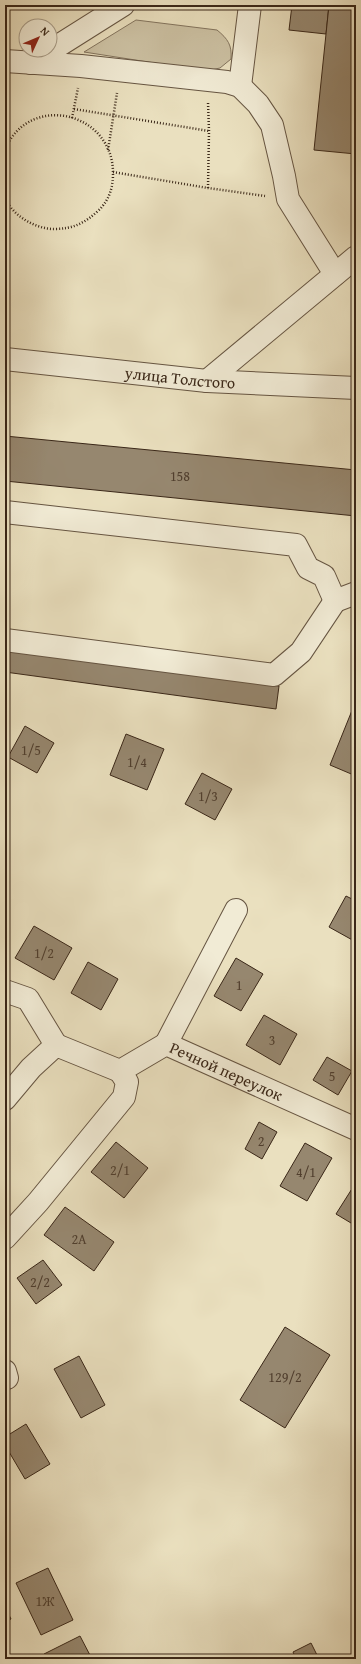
<svg xmlns="http://www.w3.org/2000/svg" width="361" height="1664" font-family="'Gentium Book Plus',serif">
	<rect width="100%" height="100%" fill="#eae0bf"/>
	<filter id="stains"><feTurbulence type="fractalNoise" baseFrequency=".005" numOctaves="4"/><feColorMatrix values="0 0 0 0 .2 0 0 0 0 .09 0 0 0 0 .02 0 0 0 .5 -.17"/></filter>
	<radialGradient id="worn" r=".72"><stop offset=".6" stop-color="#630" stop-opacity="0"/><stop offset="1" stop-color="#630" stop-opacity=".3"/></radialGradient>
	<path fill="#ccc1a3" stroke="#83745e" d="M136 20 217 30C228 39 232 45 231 59L220 68 206 71 84 52Z"/>
	<g fill="#96876f" stroke="#3a2718">
		<path d="M292 5H329L326 34 289 30Z"/>
		<path d="M329 5H356V154L314 150Z"/>
		<path d="M5 436 356 470V516L5 481Z"/>
		<path d="M5 649 279 686 276 709 5 672Z"/>
		<path d="M355 703H356V776L330 765Z"/>
		<path d="M25 726 54 743 37 773 8 757Z"/>
		<path d="M126 734 164 749 147 790 110 775Z"/>
		<path d="M202 773 232 789 215 820 185 804Z"/>
		<path d="M346 896 356 901V942L329 927Z"/>
		<path d="M34 926 72 948 54 980 15 958Z"/>
		<path d="M236 958 263 974 241 1011 214 996Z"/>
		<path d="M88 962 118 979 101 1010 71 993Z"/>
		<path d="M264 1015 297 1034 280 1065 246 1045Z"/>
		<path d="M327 1057 352 1071 338 1095 313 1080Z"/>
		<path d="M259 1122 277 1132 262 1159 245 1149Z"/>
		<path d="M116 1142 148 1168 124 1198 91 1172Z"/>
		<path d="M305 1143 332 1158 307 1201 280 1186Z"/>
		<path d="M355 1184H356V1226L336 1214Z"/>
		<path d="M65 1207 114 1242 94 1271 44 1235Z"/>
		<path d="M43 1260 62 1285 36 1304 17 1278Z"/>
		<path d="M285 1327 330 1355 285 1428 240 1400Z"/>
		<path d="M79 1356 105 1405 81 1418 54 1369Z"/>
		<path d="M26 1424 50 1464 25 1479 5 1445V1437Z"/>
		<path d="M48 1568 73 1620 41 1635 16 1583Z"/>
		<path d="M5 1607 11 1619 5 1622Z"/>
		<path d="M80 1636 92 1659H47L44 1654Z"/>
		<path d="M311 1643 319 1659H296L293 1652Z"/>
	</g>
	<g fill="none" stroke-linecap="round" stroke-linejoin="round">
		<g stroke="#665542" stroke-width="24">
			<g id="minor">
				<path d="M5 61 81 66 227 82 240 86 258 104 272 125 284 176 288 199 335 274"/>
				<path d="M31 63 123 5"/>
				<path d="M240 86 250 5"/>
				<path id="s1" d="M5 359 207 381 356 388"/>
				<path d="M207 381 356 257"/>
				<path d="M5 512 296 545 308 568 324 576 335 601 356 593"/>
				<path d="M5 640 274 675 301 652 335 601"/>
				<path d="M5 991 28 999 56 1045"/>
				<path d="M166 1044 236 910"/>
				<path id="s2" d="M5 1099 31 1068 56 1045 120 1071 166 1044 356 1129"/>
				<path d="M5 1238 38 1202 124 1097 127 1082 120 1071"/>
				<path d="M5 1371 7 1378"/>
			</g>
		</g>
		<g stroke="#3a2718" stroke-width="2.5" stroke-dasharray="1 2" stroke-linecap="butt">
			<path d="M74 109 209 131"/>
			<path d="M72 118 78 88"/>
			<path d="M5 149C31 91 114 113 113 174 113 188 109 200 99 210 85 223 73 229 54 229 35 229 12 215 5 198"/>
			<path d="M108 150 117 93"/>
			<path d="M113 172 208 188 265 196"/>
			<path d="M208 188 209 131 208 102"/>
		</g>
		<use href="#minor" stroke="#f1ebd5" stroke-width="22"/>
	</g>
	<g text-anchor="middle" stroke-width="3" stroke-linejoin="round" paint-order="stroke">
		<g font-size="14" fill="#513f2e">
			<text x="180" y="481">158</text>
			<text x="31" y="755">1/5</text>
			<text x="137" y="767">1/4</text>
			<text x="208" y="801">1/3</text>
			<text x="44" y="958">1/2</text>
			<text x="239" y="990">1</text>
			<text x="272" y="1045">3</text>
			<text x="332" y="1081">5</text>
			<text x="261" y="1146">2</text>
			<text x="120" y="1175">2/1</text>
			<text x="306" y="1177">4/1</text>
			<text x="79" y="1244">2А</text>
			<text x="40" y="1287">2/2</text>
			<text x="285" y="1382">129/2</text>
			<text x="45" y="1606">1Ж</text>
		</g>
		<g font-size="16" fill="#3a2718" stroke="#f1ebd5">
			<text dy="6" stroke="none"><textPath href="#s1" startOffset="176">улица Толстого</textPath></text>
			<text dy="6" stroke="none"><textPath href="#s2" startOffset="263">Речной переулок</textPath></text>
		</g>
	</g>
	<rect width="361" height="1664" fill="none" stroke="#eae0bf" stroke-width="20"/>
	<rect x="6" y="6" width="349" height="1652" fill="none" stroke="#3a2718" stroke-width="2"/>
	<rect x="10" y="10" width="341" height="1644" fill="none" stroke="#3a2718"/>
	<g transform="translate(38 38) rotate(46)"><circle r="19" fill="#f1ebd5" stroke="#a89d89"/>
	<path d="M0-3L7 15L0 10L-7 15Z" fill="#8f2418"/>
	<text y="-6" font-size="11" font-weight="bold" text-anchor="middle" fill="#3a2718">N</text>
	</g>
	<rect width="100%" height="100%" filter="url(#stains)"/>
	<rect width="100%" height="100%" fill="url(#worn)"/>
</svg>
